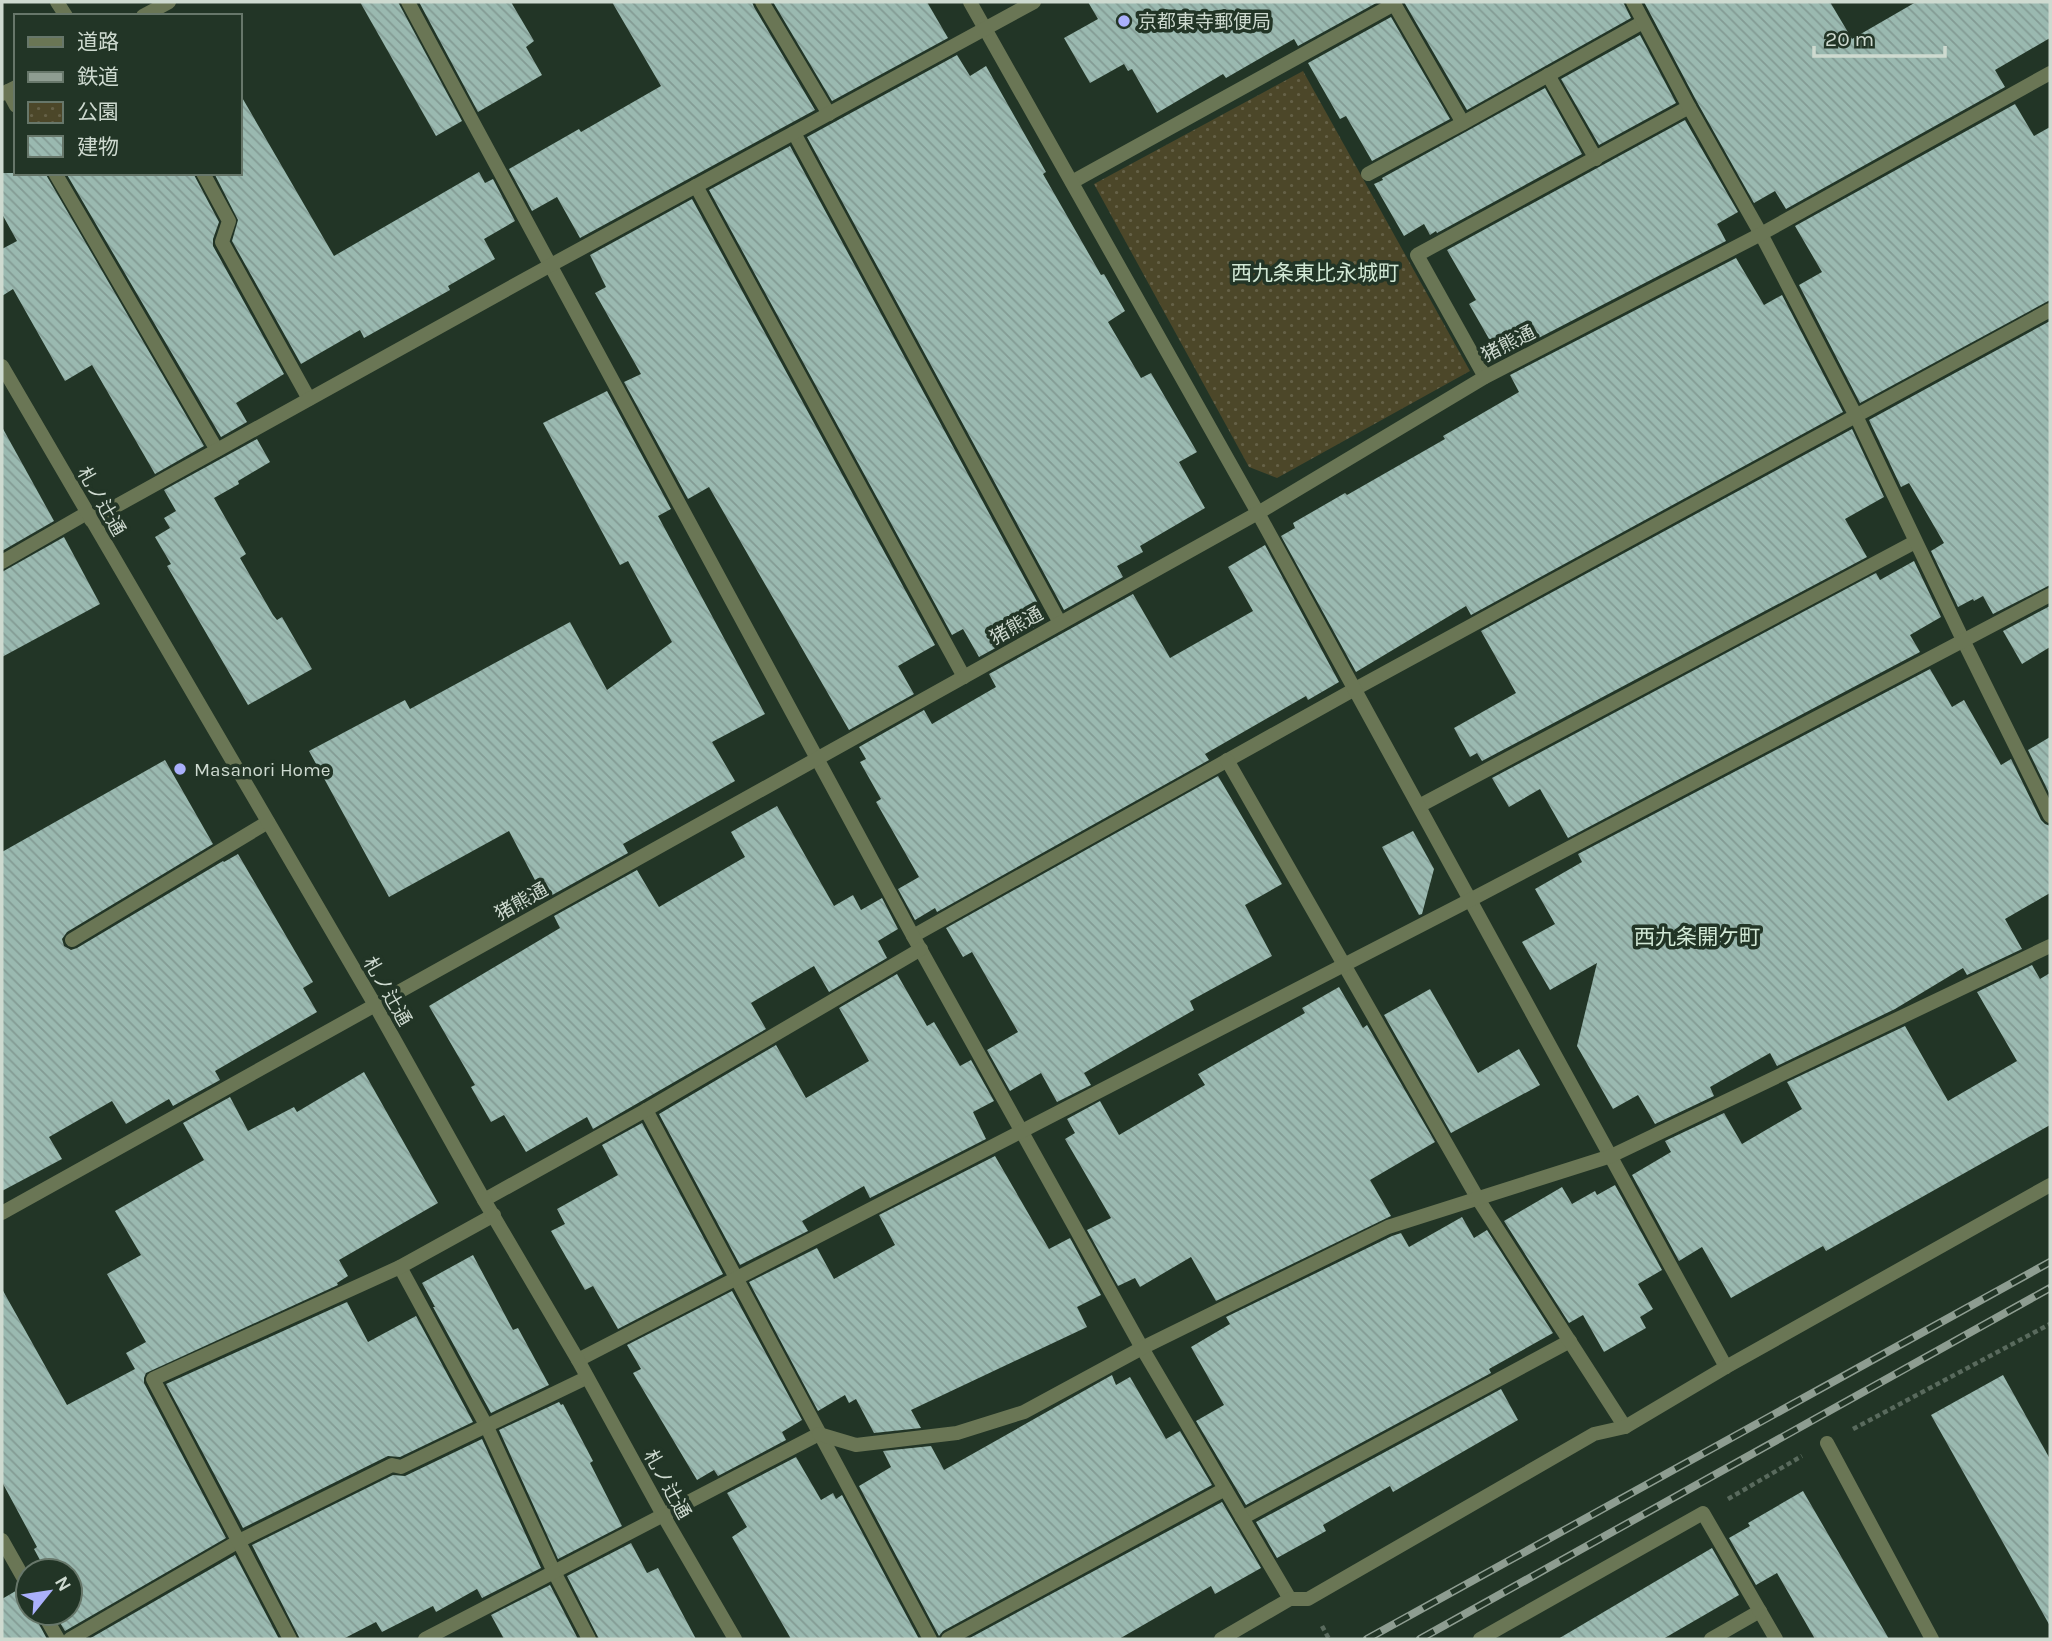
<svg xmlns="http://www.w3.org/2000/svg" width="2052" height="1641" font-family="Karla,'Noto Sans JP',sans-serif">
	<defs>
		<pattern id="park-dots" width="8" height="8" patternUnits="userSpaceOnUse" patternTransform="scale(1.75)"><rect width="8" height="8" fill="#4c4729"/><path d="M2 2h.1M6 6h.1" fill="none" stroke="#656147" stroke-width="1.8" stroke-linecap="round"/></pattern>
		<pattern id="building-back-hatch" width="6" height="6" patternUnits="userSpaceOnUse" patternTransform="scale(1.75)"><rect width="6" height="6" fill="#9ab9b0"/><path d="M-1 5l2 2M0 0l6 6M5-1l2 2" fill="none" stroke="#839b94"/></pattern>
	</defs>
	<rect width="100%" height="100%" fill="#223526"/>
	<path fill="url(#park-dots)" d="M1303 71 1470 371 1277 478 1249 467 1094 184Z"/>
	<g fill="url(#building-back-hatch)">
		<path d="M360 2H398L462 121 436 136Z"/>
		<path d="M419 2H511L534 41 526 47 542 75 478 112Z"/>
		<path d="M612 2H752L754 7 815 110 580 238 557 197 532 211 509 169 579 129 581 132 661 86Z"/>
		<path d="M773 2H927L948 38 832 101Z"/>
		<path d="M1088 2H1378L1298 46 1294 39 1226 78 1223 74 1157 113 1132 69 1128 71 1124 64 1090 83 1064 38 1098 19Z"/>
		<path d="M1404 2H1623L1631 18 1467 110Z"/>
		<path d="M1644 2H1830L1852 39 1916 2H2050V38L1995 70 2005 87 1786 209 1775 191 1754 203 1697 102Z"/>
		<path d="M1391 17 1450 119 1372 161 1346 116 1340 119 1308 63Z"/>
		<path d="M1640 35 1676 103 1599 145 1561 79Z"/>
		<path d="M957 55 970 76 986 66 1046 172 1043 174 1101 275 1104 274 1125 311 1108 322 1141 378 1151 373 1197 452 1179 462 1205 508 1140 546 1143 552 1117 566 1123 577 1064 610 807 137Z"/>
		<path d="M1545 88 1582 154 1437 233 1436 231 1430 235 1424 224 1404 236 1374 184 1383 180 1382 178Z"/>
		<path d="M240 94 334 256 479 172 485 183 493 179 515 221 484 239 495 259 448 286 450 290 364 338 360 330 301 364 232 241 238 220 214 173H240Z"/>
		<path d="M2015 104 2034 136 2050 127V300L1860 403 1799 285 1822 272 1795 226Z"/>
		<path d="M1685 120 1738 212 1717 224 1726 241 1500 358 1469 304 1476 300 1447 250Z"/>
		<path d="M790 146 1047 620 979 657 963 629 952 635 709 190Z"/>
		<path d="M2 173H45L204 446 155 474 92 365 65 381 13 289 2 296V249L17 241 2 214Z"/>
		<path d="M66 173H193L219 222 213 239V246L284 374 236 403 247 422 221 437Z"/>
		<path d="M692 199 935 645 898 666 914 694 849 730 709 487 688 499 624 382 641 374 595 293 606 287 590 255Z"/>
		<path d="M1736 258 1764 305 1782 295 1843 412 1471 615 1466 606 1356 672 1281 536 1295 528 1293 523 1345 493 1347 495 1445 439 1443 436 1519 392 1510 375Z"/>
		<path d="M2050 321V585L1993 614 1983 596 1974 601 1973 599 1958 607 1931 551 1944 543 1909 483 1901 487 1869 420Z"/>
		<path d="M607 391 671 509 658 516 765 714 712 742 735 781 623 844 628 853 545 899 509 831 389 897 309 751 405 700 410 709 570 622 607 690 672 642 628 561 620 565 543 423Z"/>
		<path d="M2 427 54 521 2 551Z"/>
		<path d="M1852 429 1884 497 1845 519 1867 557 1482 761 1477 753 1470 757 1454 728 1516 693 1481 631Z"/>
		<path d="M257 439 270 462 238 481 239 484 214 498 246 554 240 558 273 615 277 620 282 617 312 669 248 705 167 566 171 564 155 537 170 528 164 518 176 511 164 490Z"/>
		<path d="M64 537 100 604 2 657V572Z"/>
		<path d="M1265 545 1339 682 1308 700 1306 696 1205 754 1209 760 937 912 935 908 915 920 898 889 919 877 876 802 881 799 860 762 866 759 859 747 924 710 932 724 996 687 989 674 1133 594 1170 658 1253 611 1228 567Z"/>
		<path d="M1914 561 1941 617 1910 635 1920 652 1568 838 1540 789 1509 807 1492 778 1876 573 1880 580Z"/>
		<path d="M2050 606V647L2022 664 2003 631Z"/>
		<path d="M1930 669 1952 707 1964 700 2001 765 2011 759 2041 820 2045 824 2050 826V893L2005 919 2022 949 1967 975 1963 968 1895 1009 1777 1066 1770 1053 1710 1087 1714 1096 1655 1124 1638 1095 1613 1109 1577 1046 1597 963 1550 990 1522 942 1555 924 1535 889 1582 862 1578 854Z"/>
		<path d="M2050 737V795L2028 750Z"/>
		<path d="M165 760 213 844 67 932 62 939 64 946 71 950 77 948 223 861 224 862 238 854 313 982 303 988 317 1012 215 1071 220 1080 173 1106 169 1099 126 1124 112 1101 49 1137 62 1159 2 1191V852Z"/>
		<path d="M1218 776 1282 884 1245 905 1272 956 1190 1001 1194 1010 1084 1073 1091 1085 1057 1102 1041 1073 1010 1091 987 1050 1018 1032 972 952 963 957 946 928Z"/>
		<path d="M777 806 834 906 853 895 861 910 882 898 898 929 878 941 887 958 829 992 814 966 751 1003 766 1029 593 1129 587 1117 526 1152 504 1115 491 1122 471 1087 475 1085 429 1006 560 928 554 916 637 870 659 907 745 857 731 832Z"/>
		<path d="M1413 831 1434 869 1422 914 1419 915 1382 847Z"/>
		<path d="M2032 965 2040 979 2050 973V1125L1826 1251 1823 1246 1731 1298 1702 1247 1679 1261 1632 1175 1671 1152 1665 1141 1724 1113 1742 1144 1802 1109 1787 1082 1905 1026 1948 1101 2017 1061 1977 992Z"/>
		<path d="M897 974 927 1026 934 1022 960 1066 971 1060 994 1101 973 1112 986 1139 870 1198 864 1186 802 1221 808 1231 740 1265 659 1114 776 1045 806 1098 869 1061 839 1008Z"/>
		<path d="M1339 987 1363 1028 1367 1025 1435 1142 1370 1180 1391 1216 1216 1301 1191 1257 1140 1287 1135 1278 1118 1286 1087 1230 1111 1218 1065 1139 1075 1133 1067 1119 1100 1101 1119 1135 1205 1085 1198 1074 1305 1013 1302 1008Z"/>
		<path d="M1430 989 1478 1073 1519 1049 1540 1085 1451 1133 1384 1015Z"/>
		<path d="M364 1072 438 1203 339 1260 348 1276 337 1283 338 1285 146 1373 144 1378V1383L226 1538 65 1631 54 1613H70V1571H46L34 1549 37 1547 2 1482V1289L67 1405 135 1369 126 1353 146 1342 107 1274 141 1255 115 1211 204 1160 183 1123 230 1097 248 1131 294 1107 297 1112Z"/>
		<path d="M642 1123 723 1274 618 1329 593 1286 585 1290 551 1231 565 1224 557 1209 618 1175 602 1145Z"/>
		<path d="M995 1156 1049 1249 1070 1238 1101 1295 1077 1307 1087 1327 911 1410 921 1428 874 1433 856 1399 849 1403 845 1395 818 1411 749 1282 817 1248 834 1279 895 1245 879 1215Z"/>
		<path d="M1615 1185 1662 1270 1638 1284 1653 1309 1640 1317 1646 1328 1604 1352 1583 1315 1569 1323 1504 1221 1562 1187 1572 1204 1595 1191 1597 1195Z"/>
		<path d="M1462 1217 1474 1238 1487 1230 1553 1333 1489 1369 1491 1373 1246 1505 1196 1421 1224 1405 1191 1347 1230 1324 1226 1317 1392 1236 1401 1233 1409 1247Z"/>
		<path d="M473 1255 513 1330 518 1328 549 1385 491 1413 433 1307H435L422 1283Z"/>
		<path d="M732 1291 802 1420 782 1432 786 1440 718 1476 714 1470 697 1480 633 1373 641 1369 627 1345Z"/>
		<path d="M347 1302 368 1342 416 1316 473 1422 400 1457 388 1456 243 1528 166 1384Z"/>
		<path d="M1112 1375 1116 1385 1130 1377 1166 1439 1180 1431 1212 1485 943 1631 939 1636 859 1486 891 1467 883 1451 931 1446 944 1470Z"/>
		<path d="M2003 1375 2050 1459V1626L1931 1415Z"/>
		<path d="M1501 1389 1518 1420 1393 1492 1390 1486 1323 1525 1326 1531 1277 1558 1256 1522Z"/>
		<path d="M559 1402 561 1405 563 1404 593 1461 590 1463 622 1526 558 1559 499 1430Z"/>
		<path d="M482 1439 541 1568 482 1598 477 1589 436 1612 433 1606 382 1632 376 1622 343 1639H300L252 1545 393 1475 405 1476Z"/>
		<path d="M796 1457 821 1500 833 1493 836 1499 842 1495 919 1639H791L732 1537 747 1527 727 1493Z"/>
		<path d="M1803 1491 1889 1639H1815L1777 1573 1756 1585 1729 1538 1750 1526 1748 1523Z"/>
		<path d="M1222 1502 1261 1568 1215 1594 1211 1586 1119 1639H968Z"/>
		<path d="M631 1543 647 1573 658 1568 696 1639H599L567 1576Z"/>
		<path d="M1712 1548 1739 1595 1663 1639H1558Z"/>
		<path d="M235 1555 279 1639H89Z"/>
		<path d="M550 1585 578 1639H504L491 1615Z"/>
		<path d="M19 1589 23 1594 28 1596V1613H33L47 1639H2V1599Z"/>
	</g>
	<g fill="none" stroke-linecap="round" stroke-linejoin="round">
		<g stroke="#596a5d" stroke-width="4.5" stroke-dasharray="5 3.5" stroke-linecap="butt">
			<path d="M1853 1429 2050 1324"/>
			<path d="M1728 1499 1802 1456"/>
			<path d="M1322 1626 1329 1639"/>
		</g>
		<g stroke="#6a7655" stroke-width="14">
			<path d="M57 2 66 16"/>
			<path d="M762 2 829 114"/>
			<path d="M1393 2 1463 123"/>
			<path d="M1548 75 1596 159"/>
			<path d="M8 91 16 106"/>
			<path d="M794 133 1060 623"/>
			<path d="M55 173 217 450"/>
			<path d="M203 173 229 221 222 242 309 399"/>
			<path d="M1368 174 1463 123 1643 22"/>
			<path d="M1072 182 1394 4"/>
			<path d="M696 186 964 677"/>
			<path d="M1485 377 1417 255 1689 107"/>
			<path d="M2 562 87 513"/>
			<path d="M1419 806 1915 542"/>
			<path d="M913 936 1355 689 2050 310"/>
			<path d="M72 940 268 822"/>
			<path d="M400 1267 486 1425 554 1572 589 1639"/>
			<path d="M1242 1518 1570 1341"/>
			<path d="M70 1639 239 1541 392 1465 401 1467 586 1378"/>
			<path d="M290 1639 153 1379 400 1267 494 1215"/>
			<path d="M425 1639 819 1434"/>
			<path d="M948 1639 1225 1489"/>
			<path d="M1711 1639 1760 1611"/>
		</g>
		<g stroke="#6a7655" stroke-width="14">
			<path d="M408 2 913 936 1142 1348 1290 1599"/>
			<path d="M970 2 1258 513 1726 1367"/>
			<path d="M1633 2 1689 107 1761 234 1856 416 1963 640 2050 816"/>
			<path d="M91 520 551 265 1034 2"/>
			<path d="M1227 760 1478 1199 1625 1427"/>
			<path d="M646 1110 930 1639"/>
			<path d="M484 1200 646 1110 921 949"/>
			<path d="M2 1213 1258 513 1485 377 1761 234 2050 73"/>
			<path d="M578 1360 1470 900 2050 595"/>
			<path d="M819 1434 856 1445 957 1433 1024 1412 1142 1348 1388 1227 1611 1156 2050 946"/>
			<path d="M1827 1443 1932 1639"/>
			<path d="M2 1540 28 1586"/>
			<path d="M43 1613 58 1639"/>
			<path d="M1221 1639 1290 1599H1308L1594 1434 1625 1427 1726 1367 2050 1185"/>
			<path d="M1480 1639 1703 1513 1776 1639"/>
		</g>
		<g stroke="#6a7655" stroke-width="14">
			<path d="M143 16 169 2"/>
			<path d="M2 94 16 87"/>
			<path d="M2 366 375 1005 484 1200 578 1360 663 1515 735 1639"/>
		</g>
		<g stroke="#8e9d91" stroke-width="8">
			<g id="rail">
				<path d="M1367 1639 2050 1262"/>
				<path d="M1420 1639 2050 1288"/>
			</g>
		</g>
		<use href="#rail" stroke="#223526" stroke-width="5" stroke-dasharray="16" stroke-linecap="butt"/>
	</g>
	<g fill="#aab0fb" stroke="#223526" stroke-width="2.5">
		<circle cx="1124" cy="21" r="7"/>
		<circle cx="180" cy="769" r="7"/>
	</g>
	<g text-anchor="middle" stroke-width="7" stroke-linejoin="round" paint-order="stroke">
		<g font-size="19" fill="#cedad0" stroke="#223526" text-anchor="start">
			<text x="1138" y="28">京都東寺郵便局</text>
			<text x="194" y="776">Masanori Home</text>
		</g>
		<g font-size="19" fill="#cedad0" stroke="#223526">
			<text transform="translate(1508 343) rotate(-27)" y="7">猪熊通</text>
			<text transform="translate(102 501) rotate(60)" y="7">札ノ辻通</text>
			<text transform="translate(1016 625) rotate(-29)" y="7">猪熊通</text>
			<text transform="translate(521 901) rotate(-29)" y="7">猪熊通</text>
			<text transform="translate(388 991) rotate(60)" y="7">札ノ辻通</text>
			<text transform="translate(668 1484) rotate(61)" y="7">札ノ辻通</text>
		</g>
		<g font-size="21" fill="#d2e9d6" stroke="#223526">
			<text x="1315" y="280">西九条東比永城町</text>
			<text x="1697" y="944">西九条開ケ町</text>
		</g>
	</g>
	<rect width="2052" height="1641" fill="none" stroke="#cedad0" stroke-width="7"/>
	<rect x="14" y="14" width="228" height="161" fill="#223526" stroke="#67776a" stroke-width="2"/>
	<rect x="28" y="37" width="35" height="10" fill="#6a7655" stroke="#67776a" stroke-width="2"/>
	<text x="77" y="49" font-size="21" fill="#cedad0">道路</text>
	<rect x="28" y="72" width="35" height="10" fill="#8e9d91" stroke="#67776a" stroke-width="2"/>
	<text x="77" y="84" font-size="21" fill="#cedad0">鉄道</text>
	<rect x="28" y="102" width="35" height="21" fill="url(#park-dots)" stroke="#67776a" stroke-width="2"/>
	<text x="77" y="119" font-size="21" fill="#cedad0">公園</text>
	<rect x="28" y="136" width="35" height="21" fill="url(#building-back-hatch)" stroke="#67776a" stroke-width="2"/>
	<text x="77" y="154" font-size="21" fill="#cedad0">建物</text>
	<g transform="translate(49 1592) rotate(60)"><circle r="33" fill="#223526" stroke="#67776a" stroke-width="2"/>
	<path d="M0-5L12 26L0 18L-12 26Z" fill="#aab0fb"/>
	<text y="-10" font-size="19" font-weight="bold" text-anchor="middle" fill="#cedad0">N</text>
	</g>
	<path d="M1814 46v10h131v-10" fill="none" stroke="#cedad0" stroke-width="3.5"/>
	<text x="1825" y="46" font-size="21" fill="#cedad0" stroke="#223526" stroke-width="5" paint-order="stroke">20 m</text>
</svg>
